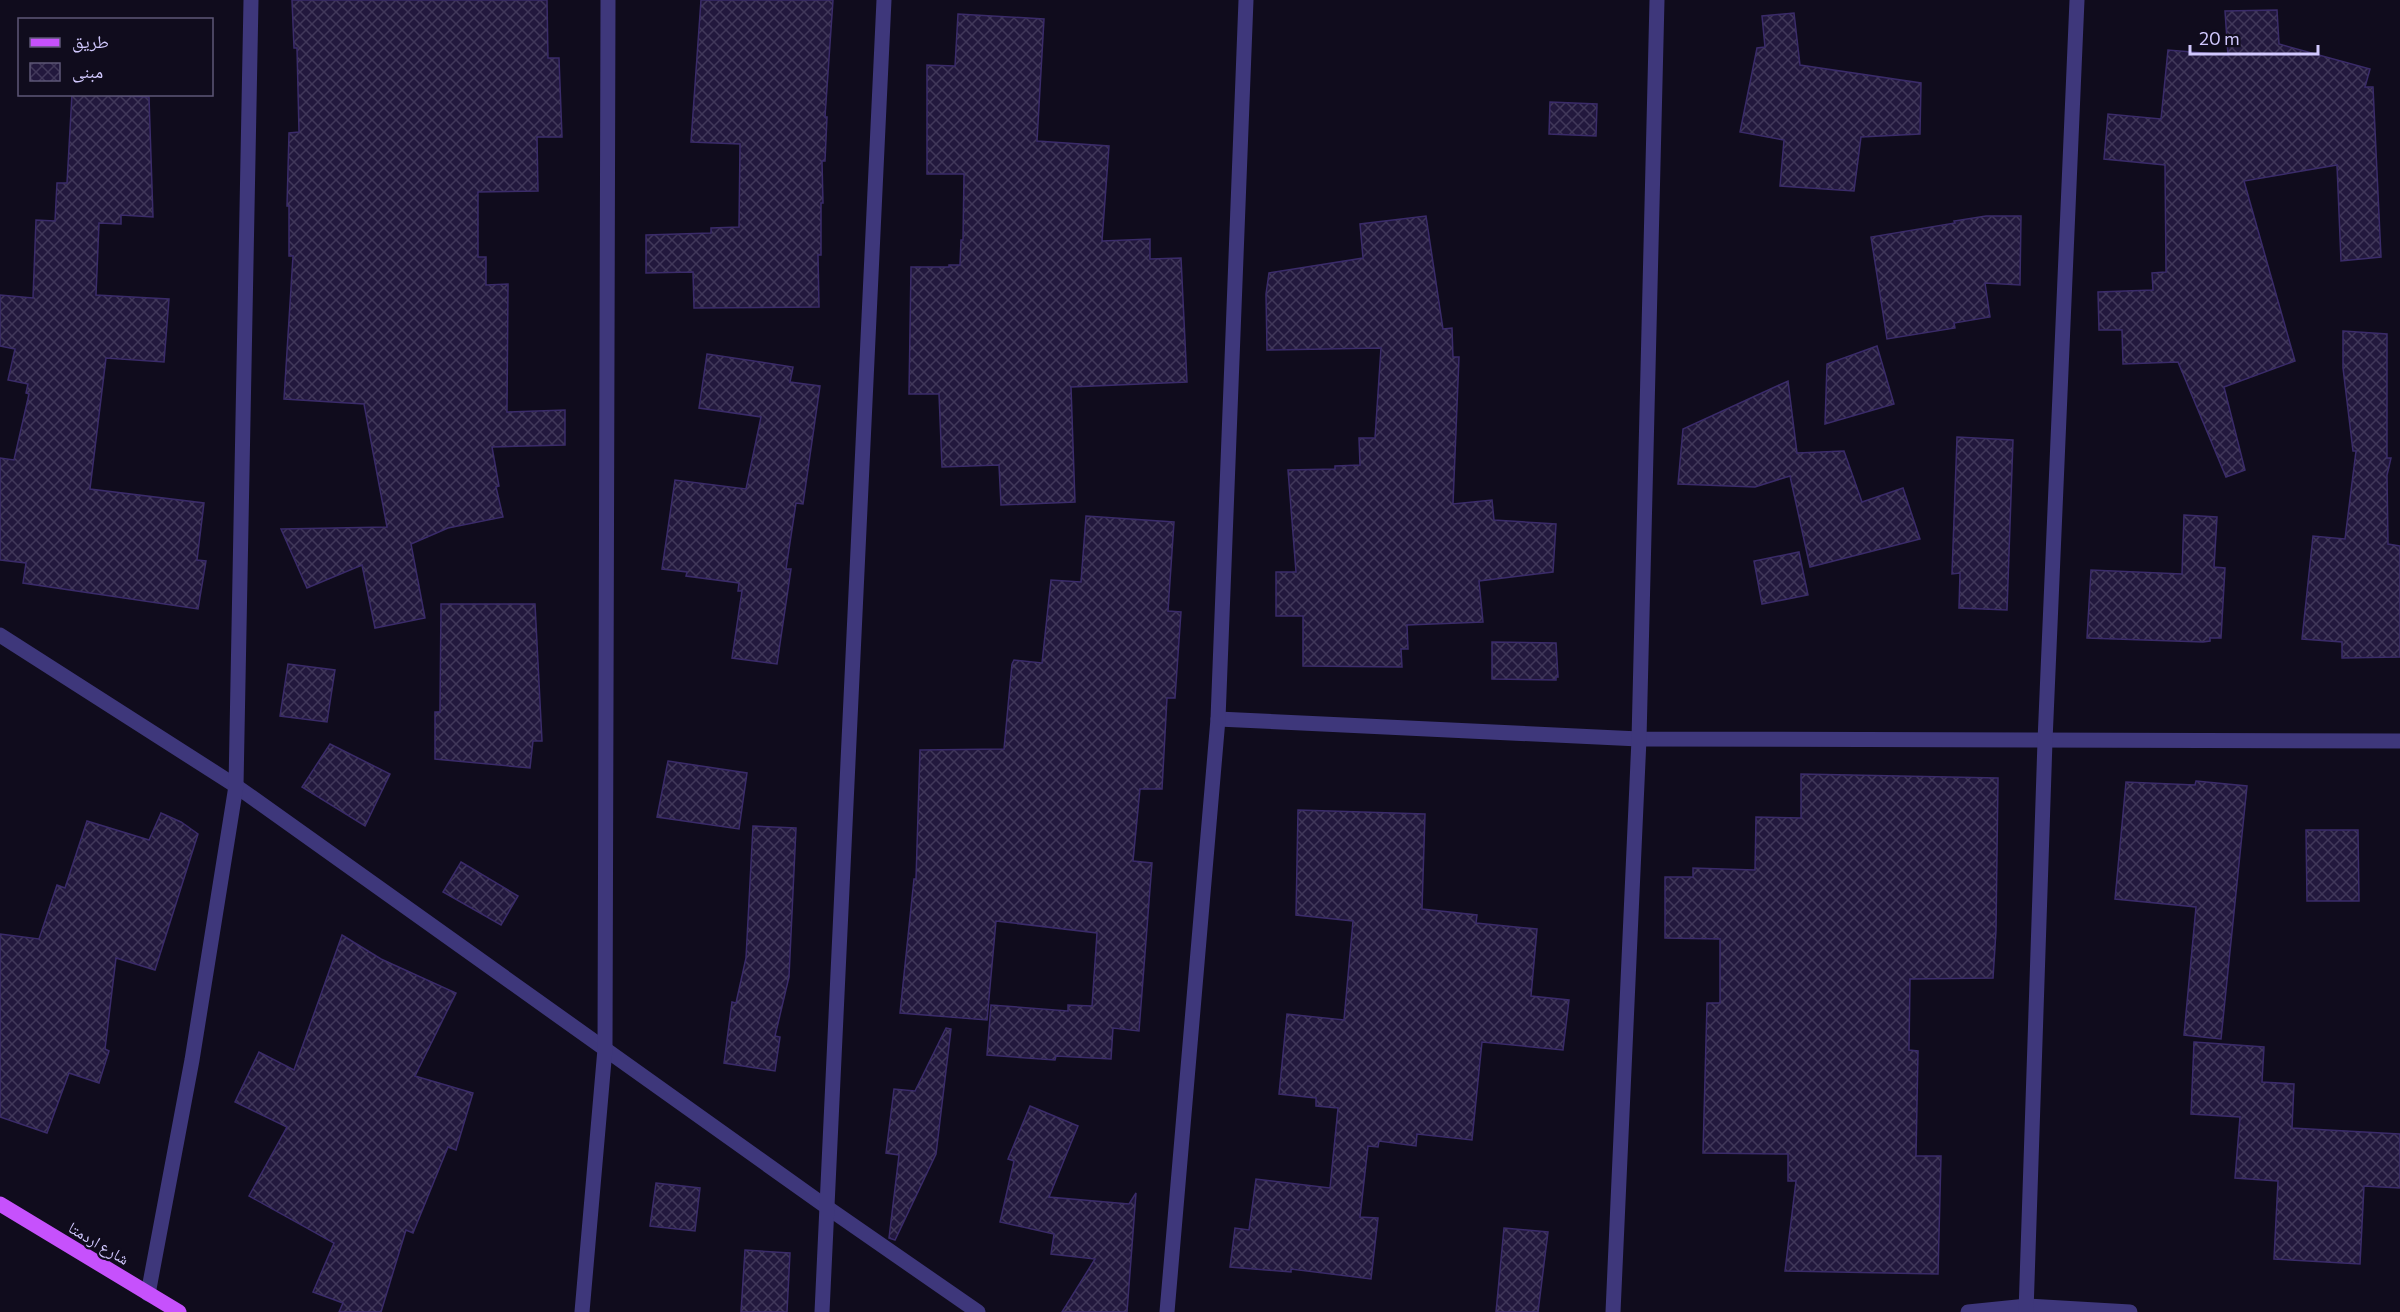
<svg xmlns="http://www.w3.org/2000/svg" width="2400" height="1312" font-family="Commissioner,'Noto Naskh Arabic',sans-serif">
	<defs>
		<pattern id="building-cross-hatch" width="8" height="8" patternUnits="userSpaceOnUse" patternTransform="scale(1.5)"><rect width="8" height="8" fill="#22183d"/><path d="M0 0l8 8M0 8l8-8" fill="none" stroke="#41385a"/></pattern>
	</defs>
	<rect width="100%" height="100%" fill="#100c1d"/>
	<g fill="url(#building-cross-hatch)" stroke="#3a2b69" stroke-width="1.5">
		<path d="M292 0H547L548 58H559L562 137H537L538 191 478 192V257H486V285L508 284 507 412 565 410V445L492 447 499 486 496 487 503 517 448 528 411 544 425 618 375 628 362 565 307 588 281 529 387 527 364 404 284 399 293 256H289V206H287L289 133 299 132 297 48H294Z"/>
		<path d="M701 0H833L825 117H827L825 161H822L823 203H821V255H818L819 307 694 308 693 272 646 273V235L711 233V228L739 227 740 144 691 142Z"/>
		<path d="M2277 10 2279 44 2370 69 2365 87H2373L2381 257 2341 261 2337 165 2244 181 2295 361 2224 387 2245 470 2226 477 2178 362 2123 364 2122 330H2099L2098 292 2153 290 2152 273 2166 272 2165 165 2104 159 2108 114 2161 119 2168 50 2228 55 2225 11Z"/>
		<path d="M1794 13 1800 65 1921 83 1920 134 1861 137 1854 191 1780 186 1784 140 1740 132 1757 48 1765 47 1762 16Z"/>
		<path d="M958 14 1044 19 1037 141 1109 146 1102 241 1150 239V259L1181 258 1187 382 1071 387 1075 502 1001 505 999 465 942 467 939 394H909L911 267H949V265H960L961 240H963L964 174H927V65L955 66Z"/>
		<path d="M72 94 149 97 153 217 121 215V224L99 223 96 295 169 299 164 362 106 358 90 489 204 503 197 560 206 561 198 609 23 583 26 563 0 560V458L14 460 29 394 26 393 28 384 8 380 15 349 0 346V295L33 298 36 220 55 221 57 183H67Z"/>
		<path d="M1550 102 1597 104 1596 136 1549 134Z"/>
		<path d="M1426 216 1443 329 1452 328 1453 357H1459L1453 504 1492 500 1494 520 1556 524 1553 572 1479 581 1483 622 1407 625 1408 649H1401L1402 667 1303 666V616H1276V572H1296L1288 470 1335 469V466L1360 465 1359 438H1375L1381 348 1267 350 1266 294 1269 273 1363 258 1360 224Z"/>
		<path d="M1986 216H2021L2020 285 1985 283 1990 317 1954 323 1955 328 1887 339 1871 237 1955 223 1954 221Z"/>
		<path d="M2343 331 2387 334V458H2391L2387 475 2388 544 2400 546V657L2342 658V642L2302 639 2313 536 2345 539 2356 451H2353L2343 368Z"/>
		<path d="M1877 346 1894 404 1825 424 1827 364Z"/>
		<path d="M707 354 793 367 790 382 820 386 803 504 796 503 786 569H791L777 664 732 658 742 591H738L739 583 686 576 687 572 662 569 675 480 746 489 761 417 699 408Z"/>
		<path d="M1788 381 1797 453 1844 451 1862 502 1903 488 1920 539 1810 567 1790 476 1755 487 1678 484 1683 429Z"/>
		<path d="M1957 437 2013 440 2007 610 1959 608 1960 573 1952 574Z"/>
		<path d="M2184 515 2217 517 2214 567 2225 568 2221 638H2210V641L2203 642 2087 638 2091 570 2182 574Z"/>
		<path d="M1086 516 1174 522 1168 611 1181 612 1175 698H1167L1162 789H1140L1133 861 1152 863 1139 1031 1113 1028 1111 1059 1056 1056 1055 1060 987 1055 991 1005 1068 1011V1005L1092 1006 1097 933 996 921 987 1020 900 1013 914 879H916L920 750 1004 749 1012 664 1014 660 1042 663 1051 580 1081 582Z"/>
		<path d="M1799 552 1808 595 1762 604 1754 561Z"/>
		<path d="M441 604H535L542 741H533L530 768 435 759V712H440Z"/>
		<path d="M1492 642 1556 643 1558 677H1556V680L1492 679Z"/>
		<path d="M288 664 335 670 327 722 280 716Z"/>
		<path d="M330 744 390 774 365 826 302 787Z"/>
		<path d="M668 761 747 773 739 829 657 817Z"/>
		<path d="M1801 774 1998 778 1996 931 1993 978 1910 979 1909 1050 1918 1051 1916 1156H1941L1938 1274 1785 1271 1796 1181H1788V1154L1703 1153 1707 1003H1720V939L1665 938V877H1693V868L1755 870 1756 817 1801 818Z"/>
		<path d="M2196 781 2247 786 2221 1039 2184 1035 2196 907 2115 899 2126 782 2195 785Z"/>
		<path d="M1298 810 1425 814 1422 909 1477 915 1476 923 1537 929 1531 996 1569 1000 1563 1050 1482 1042 1472 1140 1417 1134 1416 1146 1379 1141 1378 1147 1368 1146 1360 1217 1378 1218 1371 1279 1291 1269V1272L1230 1267 1235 1228 1249 1230 1256 1179 1330 1188 1338 1108 1316 1106V1098L1279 1094 1287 1014 1344 1020 1353 921 1296 915Z"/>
		<path d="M161 813 181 822 198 834 155 970 116 958 105 1049 109 1051 99 1083 69 1073 47 1133 0 1117V934L39 939 57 885 65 888 87 821 149 840Z"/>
		<path d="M753 826 796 828 789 977 775 1036 780 1037 775 1071 724 1063 732 1002 736 1003 746 958Z"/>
		<path d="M2306 830H2358L2359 901H2307Z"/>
		<path d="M461 862 518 896 501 925 443 892Z"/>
		<path d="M342 935 381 959 456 993 415 1076 473 1093 456 1150 448 1147 413 1233 406 1230 381 1312H339L343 1303 313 1292 334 1243 249 1196 287 1127 235 1102 259 1052 294 1070Z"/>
		<path d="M946 1028 951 1029 936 1154 895 1240 889 1238 899 1155 886 1153 894 1089 915 1091Z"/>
		<path d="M2194 1042 2264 1047 2262 1082 2294 1084 2292 1128 2400 1134V1188L2364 1186 2360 1264 2274 1259 2278 1181 2235 1178 2240 1117 2191 1114Z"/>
		<path d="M1030 1106 1078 1126 1049 1197 1129 1204 1136 1193 1127 1312H1062L1095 1259 1051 1254 1054 1234 1000 1222 1014 1161 1008 1159Z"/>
		<path d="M656 1183 700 1188 695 1231 650 1226Z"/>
		<path d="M1504 1228 1548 1232 1538 1312H1496Z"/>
		<path d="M745 1250 790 1253 787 1312H741Z"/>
	</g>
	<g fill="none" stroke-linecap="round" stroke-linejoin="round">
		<g stroke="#3e377b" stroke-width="15">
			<path d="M0 635 236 786 828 1208 978 1312"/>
			<path d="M1218 719 1639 739 2400 741"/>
			<path d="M148 1294 192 1060 236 786 251 0"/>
			<path d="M582 1312 605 1049 608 0"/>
			<path d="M822 1312 884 0"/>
			<path d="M1167 1312 1218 719 1246 0"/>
			<path d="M1613 1312 1639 739 1657 0"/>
			<path d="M1968 1312 2027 1306 2130 1312"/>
			<path d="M2026 1312 2045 741 2077 0"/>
		</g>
		<path stroke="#c651fc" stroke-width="15" d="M0 1204 179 1312"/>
	</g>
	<g text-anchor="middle" stroke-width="4.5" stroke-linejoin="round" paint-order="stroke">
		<g font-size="16" fill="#d1c8fe" stroke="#100c1d">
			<text transform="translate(99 1243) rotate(31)" y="6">شارع اردمتا</text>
		</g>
	</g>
	<rect x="18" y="18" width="195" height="78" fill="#100c1d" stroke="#5d5777" stroke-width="1.5"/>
	<rect x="30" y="38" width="30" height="9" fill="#c651fc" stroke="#5d5777" stroke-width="1.5"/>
	<text x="72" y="48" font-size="18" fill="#d1c8fe">طريق</text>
	<rect x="30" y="63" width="30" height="18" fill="url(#building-cross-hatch)" stroke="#5d5777" stroke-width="1.5"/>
	<text x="72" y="78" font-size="18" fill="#d1c8fe">مبنى</text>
	<path d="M2190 45v9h128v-9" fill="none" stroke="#d1c8fe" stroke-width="3"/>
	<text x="2199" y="45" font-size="18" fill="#d1c8fe" stroke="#100c1d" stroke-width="4.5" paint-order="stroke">20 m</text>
</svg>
